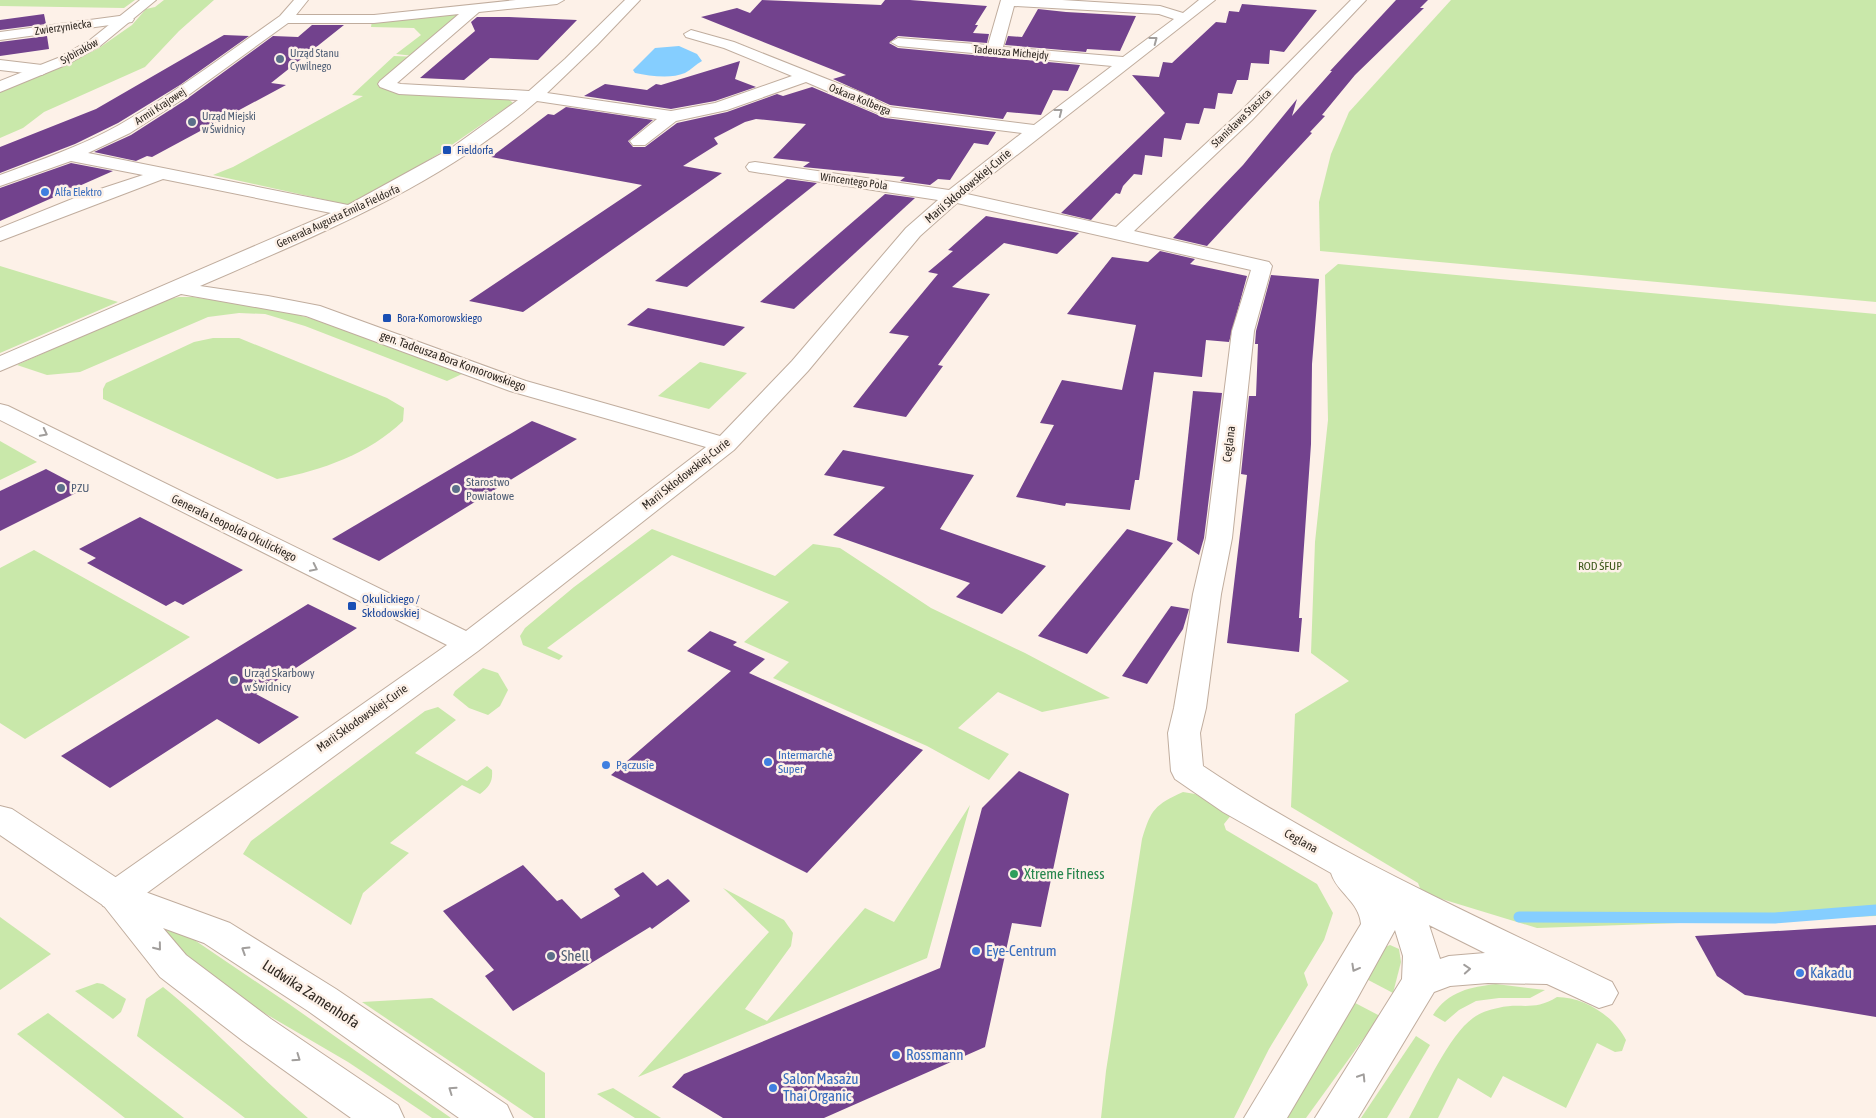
<svg xmlns="http://www.w3.org/2000/svg" width="1876" height="1118" font-family="'Asap Condensed',sans-serif">
	<rect width="100%" height="100%" fill="#fdf1e8"/>
	<g fill="#c9e8aa">
		<path d="M0 0H135L124 8 0 6Z"/>
		<path d="M164 0H214L179 31 145 67 44 112 23 128 0 138V91L64 66 99 48 132 25 146 9 155 7Z"/>
		<path d="M1451 0H1876V302L1320 251 1319 202 1331 154 1349 112Z"/>
		<path d="M473 11 414 56 396 54 421 35 414 28 371 27 372 21Z"/>
		<path d="M394 56 419 57 386 83 504 95 513 103 440 153 353 206 213 175 233 167 363 96 352 95Z"/>
		<path d="M1338 264 1876 314V916L1537 928 1422 893 1418 883 1291 807 1295 714 1349 681 1311 653 1315 542 1328 420 1325 275Z"/>
		<path d="M0 266 118 302 0 353Z"/>
		<path d="M179 297H193L279 310 328 323 462 374 447 381 305 326 265 314 239 313 208 317 80 372 47 375 17 365 160 301Z"/>
		<path d="M213 338H239L387 398 404 408 403 421C369 454 322 470 277 479L103 399V389L106 383 194 342Z"/>
		<path d="M700 362 747 373 709 409 658 396Z"/>
		<path d="M0 441 37 462 0 480Z"/>
		<path d="M652 529 775 576 813 544 840 548 931 608 1025 653 1110 698 1042 712 998 692 958 728 1009 754 989 780 927 746 773 678 789 662 744 642 789 602 672 555 547 648 563 656 559 660 523 645 520 636 525 628 574 587Z"/>
		<path d="M34 550 190 637 25 739 0 723V568Z"/>
		<path d="M483 668 498 673 508 690 500 706 488 715 469 708 453 695 455 691Z"/>
		<path d="M438 707 456 720 415 753 467 781 487 766 492 770C493 782 489 787 480 794L462 785 390 843 409 853 363 893 351 925 243 854 251 841 425 711Z"/>
		<path d="M1183 792 1195 794 1232 814 1224 824 1226 830 1317 884 1333 913 1324 940 1304 973 1308 985 1269 1049 1234 1118H1101L1106 1071 1142 839C1151 809 1155 805 1183 792Z"/>
		<path d="M970 805 927 958 638 1077 769 932 723 888 784 920 793 933 791 946 745 1009 767 1021 865 908 894 922Z"/>
		<path d="M0 917 51 954 0 990Z"/>
		<path d="M165 920 289 1004 451 1118H432L348 1062 189 969 158 921Z"/>
		<path d="M1390 945 1399 949 1401 962 1393 993 1353 972 1376 951Z"/>
		<path d="M97 983 103 984 126 999 121 1012 113 1019 75 991Z"/>
		<path d="M1496 984 1545 990 1530 998H1499L1476 1001 1459 1010 1445 1022 1433 1015C1448 991 1471 987 1496 984Z"/>
		<path d="M163 987C214 1028 258 1076 308 1118H245L137 1036 146 999Z"/>
		<path d="M1340 995 1380 1016 1306 1118H1265Z"/>
		<path d="M1557 997C1584 997 1614 1016 1626 1040L1622 1051 1615 1052 1597 1043 1566 1108 1503 1076 1491 1098 1458 1078 1438 1118H1409C1424 1091 1449 1035 1473 1018 1481 1012 1489 1010 1498 1008 1521 1002 1533 1012 1557 997Z"/>
		<path d="M432 998 545 1073V1118H534L362 1002Z"/>
		<path d="M48 1013 184 1118H125L17 1034Z"/>
		<path d="M1416 1036 1430 1045 1387 1118H1361Z"/>
		<path d="M613 1088 661 1118H635L597 1094Z"/>
	</g>
	<path fill="#85ceff" d="M679 46 697 54 702 61C696 64 691 70 685 73 671 79 650 76 635 73L633 70 655 48Z"/>
	<g fill="none" stroke-linecap="round" stroke-linejoin="round">
		<path stroke="#85ceff" stroke-width="11" d="M1519 917 1775 918 1876 910"/>
	</g>
	<g fill="#72428d">
		<path d="M762 0 881 5 885 0H910L987 6 975 25H978L973 33 989 34 987 43 898 36 889 43 898 48 1080 65 1068 91 1053 90 1041 115 1007 112 1003 119 890 105 833 79 846 75 701 17 737 8 750 13Z"/>
		<path d="M1396 0H1428L1420 8H1424L1355 75 1322 115 1325 116 1310 132 1312 133 1207 246 1173 238 1243 165 1297 99 1292 116 1332 71H1330Z"/>
		<path d="M1242 4 1317 10 1284 52 1270 50 1269 64 1251 63 1248 80H1237L1232 94 1218 93 1215 109 1204 108 1199 124 1186 123 1181 140 1164 138 1162 157 1145 155 1142 175 1134 174 1123 186 1120 194 1116 193 1091 220 1061 213 1165 113 1132 75 1159 77 1163 62 1172 63 1216 22 1226 23 1229 11 1239 12Z"/>
		<path d="M1038 9 1066 12 1136 16 1120 51 1087 49 1086 52 1005 45 1008 36 1022 37Z"/>
		<path d="M44 14 46 24 0 30V20Z"/>
		<path d="M477 17H509L577 20 538 60 490 58 464 80 420 78 475 31 471 22Z"/>
		<path d="M312 25H344L271 83 286 85 152 157 147 156 136 161 94 152 131 135 184 101 273 36 298 37Z"/>
		<path d="M224 35 249 36 180 85 118 123 75 144 0 173V147L96 109Z"/>
		<path d="M47 36 49 49 0 56V42Z"/>
		<path d="M740 61 735 79 756 87 715 101 671 109 584 96 605 84 647 90 656 84 661 85Z"/>
		<path d="M812 87 885 118 996 132 988 145 974 143 950 180 938 179 930 185 900 181 905 177 803 167 810 162 773 158 806 124 756 119 745 122 714 138 718 144 683 166 722 173 523 312 469 301 642 185 491 157 548 114 554 115 566 107 653 120 628 141 633 147H645L677 123 727 112 777 94 783 96Z"/>
		<path d="M71 163 113 171 0 221V188Z"/>
		<path d="M787 179 817 183 687 287 655 281Z"/>
		<path d="M885 194 915 198 794 309 760 302Z"/>
		<path d="M986 216 1079 233 1057 254 1004 243 952 287 990 294 938 365 943 366 906 417 853 407 909 336 889 333 938 274 928 272 953 251 948 250Z"/>
		<path d="M1160 251 1195 259 1190 264 1247 276 1229 342 1206 340 1202 377 1154 372 1139 480H1135L1130 510 1066 503 1065 506 1016 497 1054 425 1040 423 1062 380 1122 390 1136 325 1067 314 1112 257 1148 262Z"/>
		<path d="M1271 275 1319 279 1312 364 1311 444 1299 618H1302L1299 652 1227 643 1247 475 1241 474 1249 396H1256L1258 344H1255L1256 331Z"/>
		<path d="M648 308 745 327 724 346 627 325Z"/>
		<path d="M1193 391 1222 393 1204 538 1199 555 1177 540Z"/>
		<path d="M532 421 577 439 379 561 332 539Z"/>
		<path d="M843 450 974 475 940 529 1046 566 1002 614 956 597 970 583 833 535 885 487 824 475Z"/>
		<path d="M46 469 84 489 0 531V491Z"/>
		<path d="M140 517 243 570 183 605 175 601 166 606 87 563 96 558 79 549Z"/>
		<path d="M1127 529 1173 543 1087 654 1038 636Z"/>
		<path d="M308 604 357 628 256 694 299 717 259 744 217 719 110 788 61 756Z"/>
		<path d="M1171 606 1189 609 1183 629 1147 684 1122 676Z"/>
		<path d="M710 631 737 642 733 645 765 659 749 673 923 750 807 873 611 775 731 671 687 651Z"/>
		<path d="M1019 771 1069 794 1041 927 1012 923 985 1047 824 1118H723L672 1087 684 1074 940 968 982 808Z"/>
		<path d="M523 865 557 901 562 899 581 919 620 896 614 889 643 872 657 886 668 879 690 901 652 929 650 927 513 1011 485 976 494 970 443 911Z"/>
		<path d="M1876 925V1017L1745 995 1717 976 1695 936Z"/>
	</g>
	<g fill="none" stroke-linecap="round" stroke-linejoin="round">
		<g stroke="#c0ad9e" stroke-width="2">
			<g id="street">
				<path d="M294 0H308L296 15H374L516 0H564L557 4 479 12 397 83 401 84 529 91 565 59 625 0H640L597 45 547 93 671 111 715 103 792 76 724 48 686 37 684 34 691 30 734 42 862 93 889 107 1034 125 1112 66 898 46 891 42 898 38 988 45 1001 0H1062L1160 6 1183 13 1199 0H1215L967 194 1116 227 1240 112 1351 0H1366L1252 120 1134 231 1269 262 1272 266 1254 331 1232 538 1221 594 1206 708 1200 733 1203 766C1331 852 1474 915 1612 982L1618 993 1612 1004 1599 1008 1547 984 1488 983 1450 986 1434 992 1358 1118H1315L1402 979 1403 956 1395 930 1353 1006 1287 1118H1244L1361 924C1359 901 1337 893 1331 873L1223 812 1175 779 1171 771 1168 733 1174 708 1193 594 1206 538 1232 331 1251 270 957 203 920 236 808 371 734 450 478 651 129 906 116 910 103 906 98 896 103 886 447 645 0 420V404L8 406 466 631 706 447 510 391 306 316 181 294 0 371V356L331 213 163 179 0 241V228L82 195 143 175 71 161 0 186V175C40 160 82 146 119 125 175 93 227 53 280 16ZM1014 6 1159 14 1174 19 1123 57 1003 47ZM459 14 380 81 378 84 380 87 399 94 518 100 450 149 348 205 88 153 130 133 183 99 288 23H374ZM806 82 885 116 1022 133 949 190 755 162 749 163 746 167 749 171 755 172 938 200 906 228 792 361 720 436 526 381 320 306 268 296 200 286C317 235 440 186 537 101L657 119 630 141 633 145H645L676 121 727 110ZM1429 925 1485 953 1449 956 1440 959Z"/>
				<path d="M127 15 134 19 132 22 0 40V32Z"/>
				<path d="M0 60 42 65 50 70 42 75 0 70Z"/>
			</g>
		</g>
		<g stroke="#c0ad9e" stroke-width="2">
			<path id="secondary" d="M140 0H156L100 46 68 64 0 92V81L58 58 90 40Z"/>
		</g>
		<g stroke="#c0ad9e" stroke-width="2">
			<path id="primary" d="M0 806 12 809 129 886 230 923 336 989 507 1105 513 1118H459L308 1011 204 943 163 928 186 955 271 1019 398 1105 404 1118H351L243 1041 160 977 104 906 0 835Z"/>
		</g>
		<use href="#street" fill="#fff" fill-rule="evenodd"/>
		<use href="#secondary" fill="#fff" fill-rule="evenodd"/>
		<use href="#primary" fill="#fff" fill-rule="evenodd"/>
	</g>
	<defs><path id="oneway-chevron" d="M-2-3.5L2.5 0L-2 3.5" fill="none" stroke-width="1.6" stroke-linecap="round" stroke-linejoin="round" transform="scale(1.25)"/></defs>
	<g stroke="#a19e9c">
		<use href="#oneway-chevron" transform="translate(1154 40) rotate(-37)"/>
		<use href="#oneway-chevron" transform="translate(1059 112) rotate(-38)"/>
		<use href="#oneway-chevron" transform="translate(44 433) rotate(27)"/>
		<use href="#oneway-chevron" transform="translate(314 568) rotate(26)"/>
		<use href="#oneway-chevron" transform="translate(158 947) rotate(51)"/>
		<use href="#oneway-chevron" transform="translate(245 950) rotate(-148)"/>
		<use href="#oneway-chevron" transform="translate(1355 968) rotate(119)"/>
		<use href="#oneway-chevron" transform="translate(1467 969) rotate(-4)"/>
		<use href="#oneway-chevron" transform="translate(297 1058) rotate(35)"/>
		<use href="#oneway-chevron" transform="translate(1362 1077) rotate(-58)"/>
		<use href="#oneway-chevron" transform="translate(452 1090) rotate(-145)"/>
	</g>
	<g fill="#5c6f8a" stroke="#fdf1e8" stroke-width="2">
		<circle cx="280" cy="59" r="5"/>
		<circle cx="192" cy="122" r="5"/>
		<circle cx="61" cy="488" r="5"/>
		<circle cx="456" cy="489" r="5"/>
		<circle cx="234" cy="680" r="5"/>
		<circle cx="551" cy="956" r="5"/>
	</g>
	<g fill="#1a4fb4" stroke="#fdf1e8" stroke-width="2">
		<rect x="442" y="145" width="10" height="10" rx="2.5"/>
		<rect x="382" y="313" width="10" height="10" rx="2.5"/>
		<rect x="347" y="601" width="10" height="10" rx="2.5"/>
	</g>
	<g fill="#3f7fe0" stroke="#fdf1e8" stroke-width="2">
		<circle cx="45" cy="192" r="5"/>
		<circle cx="768" cy="762" r="5"/>
		<circle cx="606" cy="765" r="5"/>
		<circle cx="976" cy="951" r="5"/>
		<circle cx="1800" cy="973" r="5"/>
		<circle cx="896" cy="1055" r="5"/>
		<circle cx="773" cy="1088" r="5"/>
	</g>
	<circle fill="#2e9e5b" stroke="#fdf1e8" stroke-width="2" cx="1014" cy="874" r="5"/>
	<g text-anchor="middle" stroke-width="5" stroke-linejoin="round" paint-order="stroke">
		<g font-size="11" fill="#2f2822" stroke="#fdf1e8">
			<text transform="translate(63 27) rotate(-8)" y="4">Zwierzyniecka</text>
			<text transform="translate(79 51) rotate(-29)" y="4">Sybiraków</text>
			<text transform="translate(1011 52) rotate(5)" y="4">Tadeusza Michejdy</text>
			<text transform="translate(860 99) rotate(22)" y="4">Oskara Kolberga</text>
			<text transform="translate(160 106) rotate(-33)" y="4">Armii Krajowej</text>
			<text transform="translate(1241 118) rotate(-44)" y="4">Stanisława Staszica</text>
			<text transform="translate(854 181) rotate(8)" y="4">Wincentego Pola</text>
			<text transform="translate(338 216) rotate(-25)" y="4">Generała Augusta Emila Fieldorfa</text>
		</g>
		<g font-size="11" fill="#4e5e75" stroke="#fdf1e8" text-anchor="start">
			<text x="290" y="57">Urząd Stanu<tspan x="290" dy="13">Cywilnego</tspan></text>
			<text x="202" y="120">Urząd Miejski<tspan x="202" dy="13">w Świdnicy</tspan></text>
		</g>
		<g font-size="11" fill="#164399" stroke="#fdf1e8" text-anchor="start">
			<text x="457" y="154">Fieldorfa</text>
			<text x="397" y="322">Bora-Komorowskiego</text>
		</g>
		<g font-size="11" fill="#366cbe" stroke="#fdf1e8" text-anchor="start">
			<text x="55" y="196">Alfa Elektro</text>
		</g>
		<g font-size="12" fill="#2f2822" stroke="#fdf1e8">
			<text transform="translate(968 186) rotate(-40)" y="4">Marii Skłodowskiej-Curie</text>
			<text transform="translate(453 361) rotate(20)" y="4">gen. Tadeusza Bora Komorowskiego</text>
			<text transform="translate(1229 444) rotate(-83)" y="4">Ceglana</text>
			<text transform="translate(686 474) rotate(-38)" y="4">Marii Skłodowskiej-Curie</text>
			<text transform="translate(234 528) rotate(26)" y="4">Generała Leopolda Okulickiego</text>
			<text transform="translate(362 718) rotate(-35)" y="4">Marii Skłodowskiej-Curie</text>
			<text transform="translate(1301 841) rotate(29)" y="4">Ceglana</text>
		</g>
		<g font-size="12" fill="#4e5e75" stroke="#fdf1e8" text-anchor="start">
			<text x="466" y="486">Starostwo<tspan x="466" dy="14">Powiatowe</tspan></text>
			<text x="71" y="492">PZU</text>
			<text x="244" y="677">Urząd Skarbowy<tspan x="244" dy="14">w Świdnicy</tspan></text>
		</g>
		<g font-size="12" fill="#3e591b" stroke="#fdf1e8">
			<text x="1600" y="570">ROD ŚFUP</text>
		</g>
		<g font-size="12" fill="#164399" stroke="#fdf1e8" text-anchor="start">
			<text x="362" y="603">Okulickiego /<tspan x="362" dy="14">Skłodowskiej</tspan></text>
		</g>
		<g font-size="12" fill="#366cbe" stroke="#fdf1e8" text-anchor="start">
			<text x="778" y="759">Intermarché<tspan x="778" dy="14">Super</tspan></text>
			<text x="616" y="769">Pączusie</text>
		</g>
		<g font-size="15" fill="#27864d" stroke="#fdf1e8" text-anchor="start">
			<text x="1024" y="879">Xtreme Fitness</text>
		</g>
		<g font-size="15" fill="#366cbe" stroke="#fdf1e8" text-anchor="start">
			<text x="986" y="956">Eye-Centrum</text>
			<text x="1810" y="978">Kakadu</text>
			<text x="906" y="1060">Rossmann</text>
			<text x="783" y="1084">Salon Masażu<tspan x="783" dy="17">Thai Organic</tspan></text>
		</g>
		<g font-size="15" fill="#4e5e75" stroke="#fdf1e8" text-anchor="start">
			<text x="561" y="961">Shell</text>
		</g>
		<g font-size="15" fill="#2f2822" stroke="#fdf1e8">
			<text transform="translate(311 994) rotate(33)" y="5">Ludwika Zamenhofa</text>
		</g>
	</g>
</svg>
